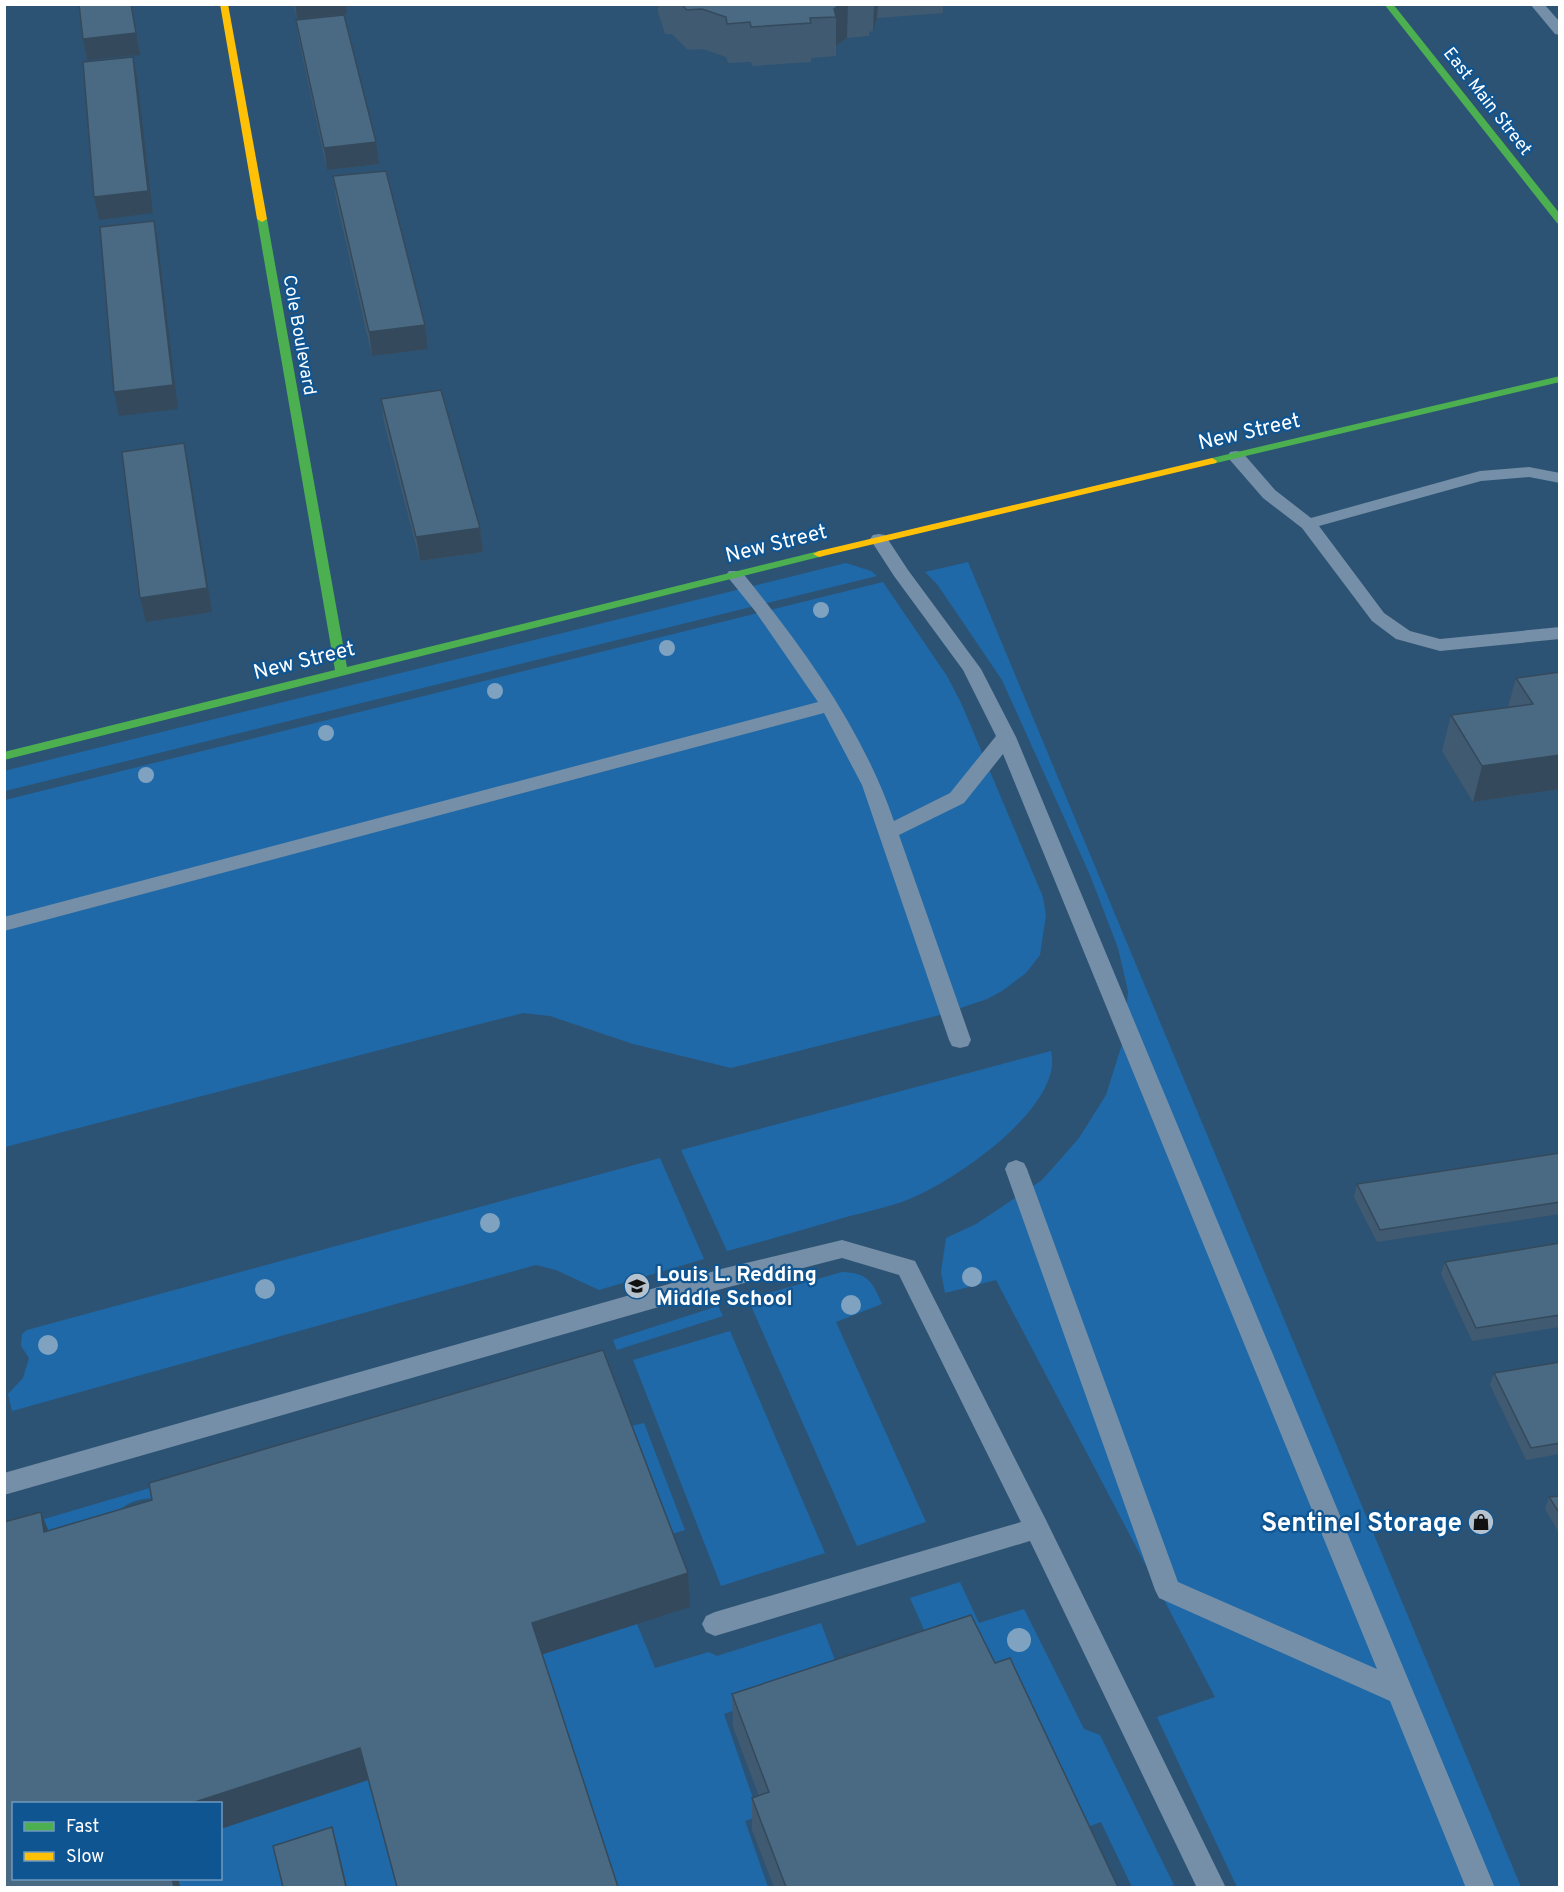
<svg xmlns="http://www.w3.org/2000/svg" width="1564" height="1892" font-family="Overpass,sans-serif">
	<rect width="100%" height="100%" fill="#2d5374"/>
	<g fill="#1f69a8">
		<path d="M968 562 1521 1887H1237L1157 1717 1215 1697 996 1280 945 1293 941 1272 946 1238 976 1224 1042 1180 1079 1138 1106 1095 1123 1041 1128 991 1118 948 1090 875 1002 680 937 584 925 572Z"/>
		<path d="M846 563 871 571 877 576 5 791 4 771Z"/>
		<path d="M883 582 947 676 962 705 1043 897 1046 915 1040 955 1026 973 1002 991 987 999 940 1015 731 1068 633 1044 550 1016 523 1013 5 1147V800Z"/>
		<path d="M1051 1051C1065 1107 952 1183 907 1200 889 1207 869 1211 850 1216 809 1228 768 1240 727 1251L681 1150Z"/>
		<path d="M660 1158 704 1259 599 1290 556 1270 536 1265 12 1411 8 1394 23 1378 29 1358 21 1346 22 1334 27 1330Z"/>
		<path d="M842 1272C868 1273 872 1281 882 1304L836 1322 926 1522 857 1546 748 1299Z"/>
		<path d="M718 1306 723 1316 617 1350 613 1340Z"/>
		<path d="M730 1331 825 1553 721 1586 633 1360Z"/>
		<path d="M644 1423 685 1530 668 1535 627 1427Z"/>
		<path d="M177 1480 158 1498C134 1499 124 1502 110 1522L36 1536 34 1522Z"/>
		<path d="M960 1582 979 1623 1024 1609 1084 1729 1100 1735 1174 1885 1166 1887H1132L1101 1822 1079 1830 933 1650 910 1598Z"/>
		<path d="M821 1623 840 1674 724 1714 759 1816 745 1821 768 1887H613L537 1656 637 1624 655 1668 709 1652 717 1656Z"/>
		<path d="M368 1780 397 1887 180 1888 178 1879 220 1878 221 1829Z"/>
	</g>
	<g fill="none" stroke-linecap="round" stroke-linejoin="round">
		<g fill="#748fa7" fill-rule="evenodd">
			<path d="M1530 4H1544L1560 22V35L1555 34Z"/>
			<path d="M1236 451 1242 452 1275 490 1311 518 1480 471 1529 467 1560 473V483L1529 477 1481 481 1319 526 1384 613 1410 631 1440 639 1560 627V639L1440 651 1396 639 1372 621 1302 528 1263 498 1230 460 1228 456 1230 452Z"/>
			<path d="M879 534 885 535 908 570 981 669 1016 737 1495 1888H1466L1390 1701 1159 1598 1155 1590 1005 1169 1008 1163 1016 1160 1024 1163 1027 1169 1178 1582 1377 1669 1003 754 964 803 899 835 971 1040 968 1046 960 1048 952 1046 949 1040 862 785 824 713 4 931V917L818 702 755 611 726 575 729 571H741C803 647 862 728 894 821L950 793 996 736 963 670 894 576 870 539 873 535Z"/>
			<path d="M842 1240 915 1261 1046 1520 1226 1888H1197L1030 1541 715 1636 706 1632 702 1624 706 1616 715 1612 1021 1522 899 1275 842 1258 725 1288 4 1495V1473L725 1268Z"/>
		</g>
		<g fill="#4caf50" fill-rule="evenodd">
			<path d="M1384 4H1393L1560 214V224L1557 223Z"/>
			<path d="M262 216 267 219 347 667 819 551 825 554 823 556 4 760V752L335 670 257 219Z"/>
			<path d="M1560 376V382L1212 464 1207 461 1212 458Z"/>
		</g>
		<g fill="#ffc107" fill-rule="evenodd">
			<path d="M220 4H228L267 219 262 222 257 219Z"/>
			<path d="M1212 458 1217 461 1216 463 819 557 813 554 819 551Z"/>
		</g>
	</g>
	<g fill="#7ea2c0">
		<circle cx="821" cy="610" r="8"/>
		<circle cx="667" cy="648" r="8"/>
		<circle cx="495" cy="691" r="8"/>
		<circle cx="326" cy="733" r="8"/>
		<circle cx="146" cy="775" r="8"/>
		<circle cx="490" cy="1223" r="10"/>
		<circle cx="972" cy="1277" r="10"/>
		<circle cx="265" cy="1289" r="10"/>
		<circle cx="851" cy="1305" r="10"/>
		<circle cx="48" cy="1345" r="10"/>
		<circle cx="1019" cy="1640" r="12"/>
	</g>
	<g fill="#405a71">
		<path d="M293 4H346L347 14 297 19Z"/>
		<path d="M658 4H943V13L877 18 873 31 869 32V36L847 38 836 46V56L811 58V62L752 66 751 62 728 63 726 57 703 49 688 50 672 34H665L658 12Z"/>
		<path d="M296 20 379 164 327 170 299 41Z"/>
		<path d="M333 176 425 325 428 349 372 356 336 199Z"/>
		<path d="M381 399 480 528 483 552 420 561 384 422Z"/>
		<path d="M1560 672V789L1473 802 1442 751 1451 715 1508 707 1516 678Z"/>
		<path d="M1560 1153V1214L1377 1242 1354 1197 1357 1184Z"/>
		<path d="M1560 1243V1327L1472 1341 1441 1274 1445 1262Z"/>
		<path d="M1560 1362V1454L1526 1460 1490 1385 1494 1373Z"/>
		<path d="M1560 1496V1534L1545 1509 1549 1497Z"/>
		<path d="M995 1663 1118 1887H774L752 1830V1798L759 1796 733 1727 732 1694Z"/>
	</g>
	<g fill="#344a5c">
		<path d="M131 4 140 55 87 60 83 39Z"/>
		<path d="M295 4H346L347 14 297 19Z"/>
		<path d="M840 4H848L847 38 836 46V17L834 9Z"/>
		<path d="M874 4H878L877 18 873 31Z"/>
		<path d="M133 57 137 78 153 213 99 220 94 197Z"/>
		<path d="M376 142 379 164 327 170 324 148Z"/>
		<path d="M154 221 158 243 178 409 119 416 114 392Z"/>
		<path d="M425 325 428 349 372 356 369 332Z"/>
		<path d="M184 443 189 467 212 612 146 622 140 598Z"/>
		<path d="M480 528 483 552 420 561 416 537Z"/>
		<path d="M1560 755V789L1473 802 1482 766Z"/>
		<path d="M41 1512 54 1545 44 1532Z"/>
		<path d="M688 1573 690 1607 537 1656 532 1623Z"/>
		<path d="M360 1748 368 1780 220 1829V1803H192Z"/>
		<path d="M332 1827 338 1849 347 1887H346Z"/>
		<path d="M172 1878H178L180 1887H174Z"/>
	</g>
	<g fill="#4a6983" stroke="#344a5c" stroke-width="1.5">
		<path d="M79 4H131L136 33 83 39Z"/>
		<path d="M681 4H840L834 9 836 17 810 18 811 23 751 27 750 22 727 24 726 17 702 9 687 10Z"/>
		<path d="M344 15 376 142 324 148 296 20Z"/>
		<path d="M133 57 148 191 94 197 83 62Z"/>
		<path d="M386 171 425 325 369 332 333 176Z"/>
		<path d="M154 221 173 385 114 392 100 227Z"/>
		<path d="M441 390 480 528 416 537 381 399Z"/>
		<path d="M184 443 207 588 140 598 122 452Z"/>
		<path d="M1560 672V755L1482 766 1451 715 1533 704 1516 678Z"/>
		<path d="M1560 1153V1202L1380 1230 1357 1184Z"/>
		<path d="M1560 1243V1315L1476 1328 1445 1262Z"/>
		<path d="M603 1350 688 1573 532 1623 618 1887H397L360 1748 192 1803H14V1878H172L174 1887H4V1522L41 1512 44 1532 152 1500 149 1483Z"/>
		<path d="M1560 1362V1443L1531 1448 1494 1373Z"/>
		<path d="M1560 1496V1514L1549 1497Z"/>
		<path d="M971 1615 995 1663 1010 1658 1118 1887H786L752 1798 769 1792 732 1694Z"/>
		<path d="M332 1827 346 1887H283L273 1846Z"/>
	</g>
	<defs>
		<g id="school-disc" transform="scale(1.35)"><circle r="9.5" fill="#b6c3ce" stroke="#0f5592"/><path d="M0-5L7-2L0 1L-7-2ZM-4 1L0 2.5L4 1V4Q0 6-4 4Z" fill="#111"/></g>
		<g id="shop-disc" transform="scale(1.35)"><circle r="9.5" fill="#b6c3ce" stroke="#0f5592"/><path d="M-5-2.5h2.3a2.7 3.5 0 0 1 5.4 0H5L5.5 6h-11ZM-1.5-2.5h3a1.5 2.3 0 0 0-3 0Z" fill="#111"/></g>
	</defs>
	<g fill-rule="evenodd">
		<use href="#school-disc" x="637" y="1286"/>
		<use href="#shop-disc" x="1481" y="1522"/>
	</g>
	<g text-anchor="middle" stroke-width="4.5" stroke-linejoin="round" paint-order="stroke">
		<g font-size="18" fill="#fff" stroke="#0f5592">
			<text transform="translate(1488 101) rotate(52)" y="6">East Main Street</text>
			<text transform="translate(300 335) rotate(80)" y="6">Cole Boulevard</text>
		</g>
		<g font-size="21" fill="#fff" stroke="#0f5592">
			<text transform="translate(1249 431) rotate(-13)" y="7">New Street</text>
			<text transform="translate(776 543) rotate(-14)" y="7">New Street</text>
			<text transform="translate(304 660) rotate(-14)" y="7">New Street</text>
		</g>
		<g font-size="21" font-weight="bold" fill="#fff" stroke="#0f5592" text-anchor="start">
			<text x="656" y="1281">Louis L. Redding<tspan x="656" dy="24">Middle School</tspan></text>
		</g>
		<g font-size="26" font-weight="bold" fill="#fff" stroke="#0f5592" text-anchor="end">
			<text x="1462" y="1531">Sentinel Storage</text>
		</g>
	</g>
	<rect width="1564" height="1892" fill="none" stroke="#ffffff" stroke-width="12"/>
	<rect x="12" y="1802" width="210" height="78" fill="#0f5592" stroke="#6f99be" stroke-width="1.5"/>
	<rect x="24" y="1822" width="30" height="9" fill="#4caf50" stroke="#6f99be" stroke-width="1.5"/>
	<text x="66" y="1832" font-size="18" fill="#ffffff">Fast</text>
	<rect x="24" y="1852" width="30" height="9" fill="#ffc107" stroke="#6f99be" stroke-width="1.5"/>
	<text x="66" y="1862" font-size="18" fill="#ffffff">Slow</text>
</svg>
